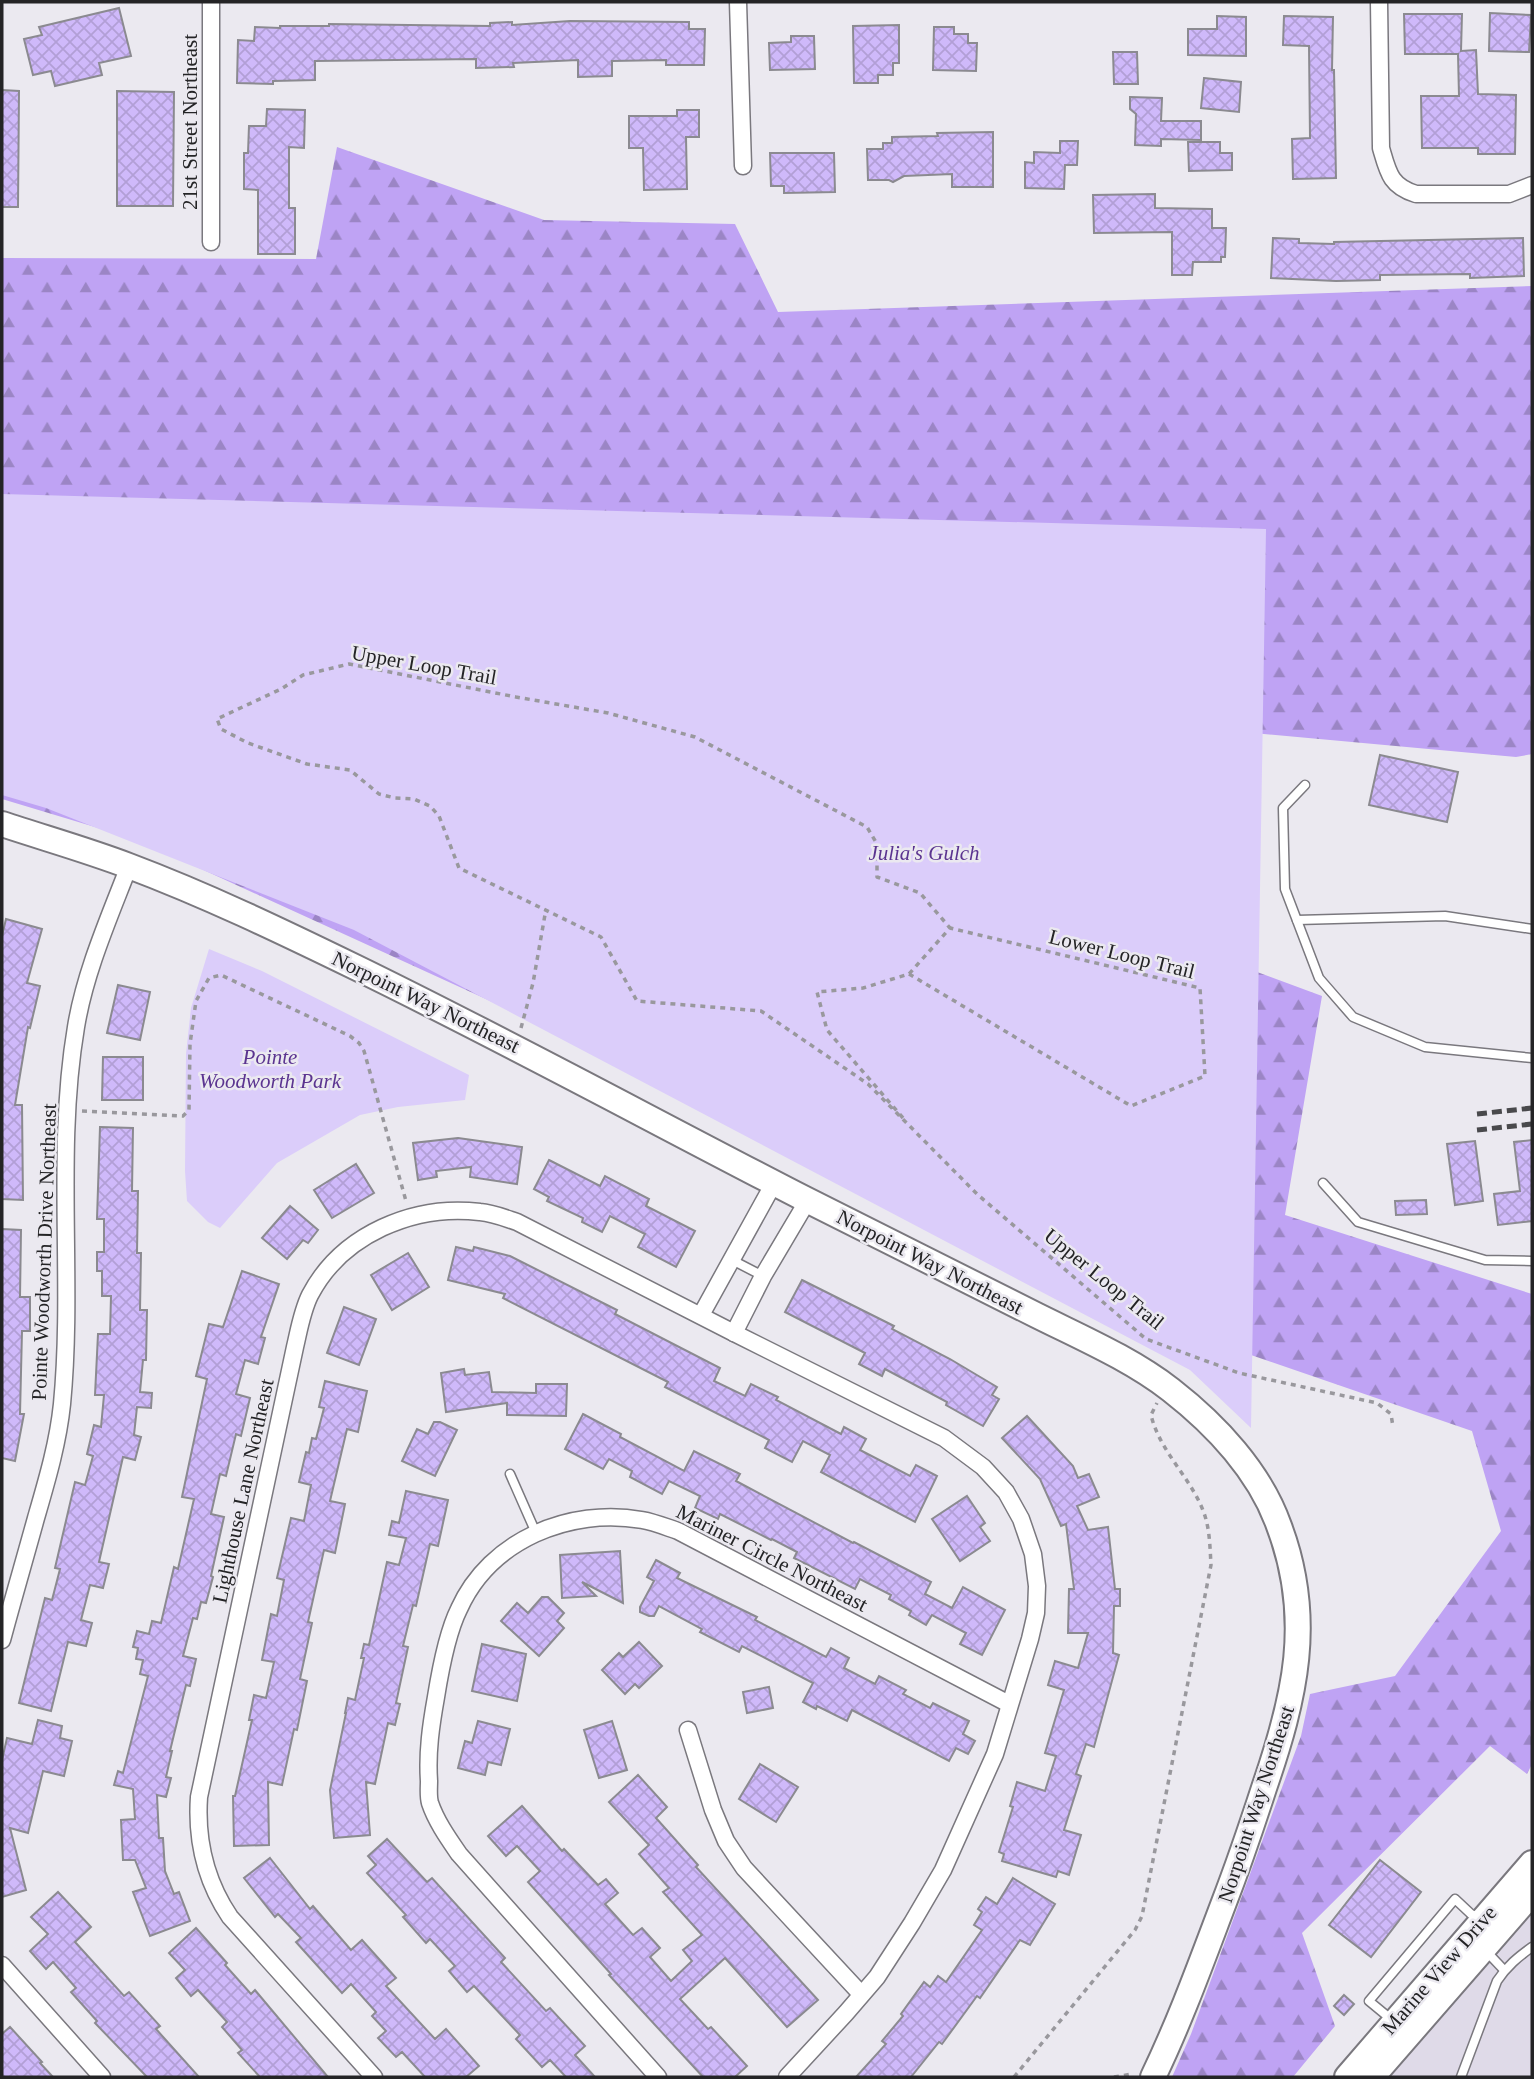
<svg xmlns="http://www.w3.org/2000/svg" width="1534" height="2079" font-family="Georgia,serif">
	<defs>
		<pattern id="forest-firs" width="22" height="20" patternUnits="userSpaceOnUse" patternTransform="scale(1.75)"><rect width="22" height="20" fill="#bfa3f4"/><path d="M5 1l3.5 6h-7zM16 11l3.5 6h-7z" fill="#9b85c5"/></pattern>
		<pattern id="building-cross-hatch" width="8" height="8" patternUnits="userSpaceOnUse" patternTransform="scale(1.75)"><rect width="8" height="8" fill="#cfb9fa"/><path d="M0 0l8 8M0 8l8-8" fill="none" stroke="#b29fd6"/></pattern>
	</defs>
	<rect width="100%" height="100%" fill="#ebe9f0"/>
	<path fill="#dfdae8" d="M1532 1912V2077H1390Z"/>
	<path fill="url(#forest-firs)" d="M337 147 544 220 735 224 778 312 1532 286V754L1516 757 992 709 960 862 1322 996 1285 1215 1532 1294V1764L1527 1774 1490 1746 1302 1933 1335 2026 1293 2077H1172L1191 2034 1301 1736 1310 1694 1395 1676 1501 1531 1472 1431 1193 1335 545 1026 138 840 2 799V258L316 259Z"/>
	<g fill="#dbcdfa">
		<path d="M2 494 1266 529 1251 1428 1190 1370 354 930 46 808 2 795Z"/>
		<path d="M209 949 262 971 469 1075 465 1100 398 1107 360 1115 277 1163 220 1228 208 1222 187 1201 185 1171 186 1054 191 1008Z"/>
	</g>
	<g fill="url(#building-cross-hatch)" stroke="#8b8a90" stroke-width="2">
		<path d="M119 8 131 56 99 63 102 75 55 86 51 71 33 75 24 39 42 35 39 27Z"/>
		<path d="M1490 13 1531 15 1529 52 1489 51Z"/>
		<path d="M1404 14H1462L1461 51 1476 50 1478 94 1516 95 1515 154H1478V148H1422L1421 96H1459L1458 54H1405Z"/>
		<path d="M1217 16 1246 17V56L1188 55V29H1217Z"/>
		<path d="M1284 16 1333 17 1332 70H1334L1336 178 1293 179 1292 139 1310 138 1309 46 1283 45Z"/>
		<path d="M570 21 689 22V29H705L704 65H666V60L612 61V76L578 77V60L513 63 514 67 476 68V59L315 61V80L273 81V84L237 83 238 40 254 41 255 27 280 28V26H329V24L490 26V23L512 22V25Z"/>
		<path d="M899 25V63H893V75H878V83H854L853 26Z"/>
		<path d="M934 27H954V34H968V43H977L976 71 933 70Z"/>
		<path d="M791 36H814L815 69 770 70 769 43 791 42Z"/>
		<path d="M1113 52H1137L1138 84H1114Z"/>
		<path d="M1204 78 1241 82 1239 112 1201 108Z"/>
		<path d="M2 90 19 91 18 207H2Z"/>
		<path d="M117 91 174 92 173 206H117Z"/>
		<path d="M1130 97 1162 98 1161 121H1201V140L1161 139V146L1135 145 1136 114 1130 109Z"/>
		<path d="M267 109 305 110 304 148 289 147V208H295V254H258V190L244 189V153H248L249 126H266Z"/>
		<path d="M677 110H699V137H686L687 189 644 190 643 148H629V116H677Z"/>
		<path d="M993 132V187H952V174L904 176 893 182 889 180H868L867 149H883V143H892V137L938 136 937 133Z"/>
		<path d="M1060 141H1078L1077 165H1065L1064 189 1025 188V162L1034 163V152L1060 153Z"/>
		<path d="M1188 142H1220V153H1232V170L1189 171Z"/>
		<path d="M770 153H834L835 192 784 193V186H771Z"/>
		<path d="M1155 194V208L1212 209V228H1226L1225 257H1221V262H1193L1192 275H1172V232L1094 233 1093 195Z"/>
		<path d="M1273 238 1299 239V243L1334 244V242L1523 238 1524 276 1470 278V274L1380 275V280L1336 281 1271 278Z"/>
		<path d="M1380 755 1458 772 1447 822 1369 805Z"/>
		<path d="M6 919 42 929 27 983 40 986 30 1028 28 1027 15 1105H22L23 1200 2 1199V936Z"/>
		<path d="M118 985 150 992 140 1040 107 1033Z"/>
		<path d="M103 1057H143V1100H102Z"/>
		<path d="M100 1127 133 1128 132 1191H138L137 1253H141L140 1310H147L146 1360H143L140 1392 152 1393 151 1408 137 1407 134 1435 141 1437 135 1460 123 1457 99 1562 109 1564 103 1588 90 1585 81 1620 92 1623 86 1646 68 1642 51 1711 19 1703 45 1598 52 1600 60 1569 55 1568 75 1482 85 1485 93 1456 87 1454 94 1425 101 1427 104 1395H95L98 1334H110L111 1296H102V1271H97V1252H104V1219H97Z"/>
		<path d="M458 1138 522 1147 517 1184 470 1177 471 1167 436 1171 437 1177 418 1180 413 1143Z"/>
		<path d="M1532 1140V1221L1498 1225 1494 1194 1520 1191 1514 1142Z"/>
		<path d="M1475 1141 1483 1201 1455 1205 1447 1144Z"/>
		<path d="M549 1160 600 1186 605 1176 649 1199 646 1206 695 1231 676 1267 638 1247 645 1234 610 1216 602 1232 582 1222 583 1218 547 1201 549 1197 534 1189Z"/>
		<path d="M356 1164 374 1193 332 1218 314 1190Z"/>
		<path d="M1426 1200 1427 1214 1396 1215 1395 1201Z"/>
		<path d="M290 1206 318 1230 308 1243 303 1240 287 1259 262 1238Z"/>
		<path d="M2 1229 21 1230 20 1297H30V1331H22L20 1414H24L15 1461 2 1458Z"/>
		<path d="M456 1247 473 1251 474 1247 510 1256 617 1310 615 1314 720 1368 714 1381 745 1396 751 1384 778 1397 776 1400 841 1434 844 1427 866 1439 860 1450 910 1476 916 1465 937 1476 915 1522 821 1472 830 1455 803 1441 792 1462 765 1448 769 1440 665 1387 668 1382 503 1298 505 1294 448 1280Z"/>
		<path d="M408 1253 429 1287 392 1310 371 1275Z"/>
		<path d="M242 1271 279 1284 261 1337 265 1338 258 1364 245 1360 236 1394 250 1398 241 1436 236 1434 226 1476 220 1474 211 1514 224 1517 211 1576 213 1577 206 1603 201 1602 197 1619 193 1618 183 1656 196 1659 190 1686 186 1685 170 1751H172L166 1777 171 1778 166 1797 157 1795 159 1838H163L165 1871 174 1894 179 1892 190 1921 150 1936 133 1892 146 1888 135 1860H123L121 1820 135 1819 133 1789 114 1785 118 1771 123 1773 148 1676 140 1674 143 1660 136 1659 138 1648 133 1647 137 1631 149 1634 152 1621 161 1623 174 1567 178 1569 194 1499 182 1497 207 1379 196 1376 209 1324 223 1327Z"/>
		<path d="M802 1280 894 1326 892 1329 950 1359 997 1387 992 1395 999 1399 983 1426 946 1405 947 1402 885 1369 882 1376 859 1364 865 1353 785 1312Z"/>
		<path d="M344 1307 376 1319 359 1365 327 1353Z"/>
		<path d="M464 1369 465 1375 489 1372 492 1392 536 1393V1384H567L566 1416 507 1415V1403L446 1412 441 1373Z"/>
		<path d="M325 1381 367 1391 358 1432 347 1429 330 1501 345 1504 335 1553 324 1550 308 1622 312 1623 300 1679 307 1681 297 1730 294 1729 282 1785 268 1782 269 1845 234 1846 233 1796H235L252 1720H249L254 1695 266 1698 274 1662 262 1660 271 1614 277 1616 284 1580 277 1578 291 1518 304 1521 311 1485 299 1482 306 1452 309 1453 312 1438 316 1439 324 1408 319 1407Z"/>
		<path d="M583 1414 621 1434 620 1437 684 1471 694 1451 740 1474 736 1481 853 1543 854 1542 931 1582 925 1594 952 1608 963 1587 1005 1610 982 1655 960 1644 966 1633 932 1615 926 1625 909 1615 911 1611 889 1599 891 1595 860 1579 855 1589 794 1558 797 1552 772 1539 771 1540 720 1514 718 1519 695 1508 700 1496 669 1481 662 1494 630 1477 632 1471 609 1459 603 1469 565 1449Z"/>
		<path d="M1027 1416 1073 1466 1078 1478 1089 1474 1099 1497 1077 1506 1088 1530 1108 1527 1115 1589H1120V1606H1114L1113 1653 1119 1655 1094 1747 1086 1744 1076 1774 1081 1776 1064 1830 1081 1835 1069 1875 1058 1871 1056 1877 1002 1861 1004 1854 999 1852 1013 1807 1010 1806 1017 1782 1045 1791 1056 1756 1045 1753 1064 1690 1048 1685 1055 1661 1078 1668 1088 1633H1068L1069 1589H1074L1066 1524 1061 1526 1040 1479 1002 1438Z"/>
		<path d="M434 1422H440L457 1430 435 1476 402 1461 417 1429 428 1434Z"/>
		<path d="M406 1491 448 1500 438 1546 430 1544 416 1606 413 1605 403 1646 408 1647 396 1703 400 1704 395 1725 388 1723 375 1784 366 1782 370 1835 334 1838 330 1790 346 1713H345L348 1698 355 1700 364 1658H361L364 1644 369 1645 387 1562 399 1565 406 1538 389 1535 392 1521 399 1523Z"/>
		<path d="M967 1496 985 1523 980 1527 990 1541 960 1561 932 1519Z"/>
		<path d="M620 1551 623 1603 582 1582 596 1596 562 1598 560 1555Z"/>
		<path d="M656 1560 680 1573 677 1578 757 1617 755 1620 826 1657 831 1648 849 1658 844 1668 875 1684 879 1676 906 1690 903 1694 930 1708 933 1703 969 1721 963 1734 975 1741 968 1754 956 1748 949 1761 852 1710 847 1721 817 1706 816 1709 803 1702 813 1683 742 1646 739 1652 700 1632 702 1629 659 1606 654 1616H649L640 1612V1607L654 1581 647 1577Z"/>
		<path d="M542 1597H548L564 1613 557 1621 564 1628 539 1656 501 1621 517 1603 528 1613Z"/>
		<path d="M639 1642 662 1666 639 1688 635 1684 625 1694 602 1670 619 1653 623 1657Z"/>
		<path d="M482 1644 526 1654 517 1701 472 1691Z"/>
		<path d="M769 1687 773 1708 747 1713 743 1692Z"/>
		<path d="M38 1720 62 1726 60 1738 72 1741 64 1776 43 1771 28 1833 10 1828 26 1890 2 1897V1760L7 1738 32 1744Z"/>
		<path d="M478 1721 510 1729 501 1765 488 1762 485 1775 458 1768 465 1741 472 1743Z"/>
		<path d="M612 1721 627 1770 599 1778 584 1730Z"/>
		<path d="M760 1764 798 1787 776 1822 739 1799Z"/>
		<path d="M638 1775 667 1807 656 1818 698 1865 696 1867 818 2000 787 2027 725 1958 680 1999 708 2029 711 2027 747 2066 735 2077H703L609 1975 611 1974 528 1882 540 1871 517 1846 506 1856 488 1836 522 1806 562 1851 564 1849 598 1885 606 1879 618 1893 605 1904 633 1935 642 1928 660 1948 650 1957 671 1981 692 1961 683 1950 702 1935 663 1892 669 1888 639 1854 649 1845 609 1802Z"/>
		<path d="M387 1839 427 1882 432 1878 505 1958 501 1962 546 2011 550 2008 585 2046 575 2055 595 2077H566L550 2060 542 2067 516 2039 520 2035 474 1986 467 1992 449 1971 455 1966 430 1939 426 1943 403 1917 406 1915 367 1873 376 1865 368 1856Z"/>
		<path d="M270 1858 310 1909 313 1906 351 1950 362 1940 396 1978 386 1986 435 2039 446 2029 479 2066 466 2077H425L402 2052 396 2057 378 2038 386 2031 372 2016 376 2012 351 1984 342 1993 296 1942 301 1938 278 1914 275 1917 244 1878Z"/>
		<path d="M1380 1860 1421 1892 1371 1957 1329 1925Z"/>
		<path d="M1013 1878 1055 1904 1030 1945 1020 1940 980 1998 977 1996 942 2044 939 2042 911 2077H856L886 2044 882 2041 903 2016 901 2014 924 1982 930 1987 938 1976 946 1982 982 1930 974 1925 982 1912 978 1909 986 1897 997 1904Z"/>
		<path d="M58 1892 91 1927 75 1942 124 1996 129 1992 160 2026 156 2029 199 2077H147L95 2023 97 2021 71 1992 76 1988 53 1962 46 1969 30 1951 48 1934 31 1917Z"/>
		<path d="M196 1928 227 1963 225 1965 251 1994 255 1990 270 2008 328 2077H260L238 2053 242 2050 222 2027 227 2022 198 1990 191 1996 176 1978 185 1970 169 1953Z"/>
		<path d="M1344 1995 1354 2004 1344 2015 1334 2006Z"/>
		<path d="M10 2027 42 2062 40 2063 53 2077H2V2034Z"/>
	</g>
	<g fill="none" stroke-linecap="round" stroke-linejoin="round">
		<g stroke="#7a787e" stroke-width="11">
			<g id="lane">
				<path d="M1305 785 1283 808 1285 889 1319 978 1353 1017 1425 1047 1532 1058"/>
				<path d="M1297 920 1445 916 1532 929"/>
				<path d="M1323 1183 1358 1222 1485 1260 1532 1261"/>
				<path d="M732 1260 763 1276"/>
				<path d="M510 1474 536 1533"/>
				<path d="M1486 1951 1504 1970"/>
				<path d="M1392 2020 1369 2001 1455 1899 1471 1914 1479 1917"/>
				<path d="M1461 2077 1497 1981C1507 1966 1518 1957 1532 1947"/>
			</g>
		</g>
		<g stroke="#7a787e" stroke-width="19">
			<g id="street">
				<path d="M738 2 743 166"/>
				<path d="M1379 2 1381 148C1388 172 1390 186 1416 194H1509L1532 185"/>
				<path d="M211 242V2"/>
				<path d="M701 1315 774 1183"/>
				<path d="M734 1333 763 1276 808 1200"/>
				<path d="M2 1640C13 1599 25 1558 36 1518 47 1480 58 1443 62 1404 74 1279 55 1151 76 1027 85 972 109 918 129 866"/>
				<path d="M688 1730 713 1810 726 1841 744 1868 861 1994"/>
				<path d="M2 1965 102 2077"/>
				<path d="M374 2077 230 1917C205 1880 196 1841 199 1797L295 1347C299 1330 302 1311 310 1295 342 1234 414 1204 480 1212 493 1213 505 1218 517 1222L734 1333 944 1438 983 1467 1006 1492 1021 1519 1033 1554 1037 1586 1036 1613 1030 1639 995 1754 943 1870 912 1923 877 1977 846 2013 787 2077"/>
				<path d="M658 2077 459 1854C448 1838 436 1821 430 1803 428 1796 429 1788 429 1781 427 1752 431 1725 436 1697 440 1672 448 1631 459 1609 490 1540 570 1507 642 1520 654 1522 666 1527 678 1531L1009 1704"/>
			</g>
		</g>
		<g stroke="#7a787e" stroke-width="28">
			<g id="primary">
				<path d="M2 824C44 838 87 850 129 866 206 895 281 931 355 967 507 1041 655 1122 805 1199 882 1238 959 1276 1036 1315 1082 1338 1131 1359 1171 1390 1216 1425 1260 1472 1279 1526 1314 1619 1295 1698 1264 1788 1251 1828 1238 1866 1223 1905 1201 1963 1180 2021 1153 2077"/>
				<path d="M1347 2077 1532 1863"/>
				<path d="M1372 2077 1532 1893"/>
			</g>
		</g>
		<g stroke="#99989d" stroke-width="3.5" stroke-dasharray="5 5" stroke-linecap="butt">
			<path d="M909 974 1131 1106 1205 1076 1200 988 950 928"/>
			<path d="M521 1028 533 983 546 909"/>
			<path d="M82 1111 183 1116 189 1110 190 1044 196 1001 209 978 221 975 350 1036 359 1043 364 1051 406 1201"/>
			<path d="M903 1118 827 1030 817 992 863 988 909 974 950 928 920 893 877 877V844L867 827 695 737 608 713 516 697 349 664 303 675 281 689 217 719 221 729 248 743 307 764 350 770 379 794 395 798 414 799 430 806 439 816 459 868 601 937 637 1001 761 1011 868 1084 977 1194 1146 1339 1239 1373 1377 1403 1391 1414 1393 1427"/>
			<path d="M1014 2077 1135 1930 1142 1916 1211 1565C1210 1549 1210 1532 1205 1516 1193 1479 1160 1453 1151 1415L1157 1403"/>
			<path d="M1114 2077 1132 2074"/>
		</g>
		<use href="#lane" stroke="#fff" stroke-width="8"/>
		<use href="#street" stroke="#fff" stroke-width="16"/>
		<use href="#primary" stroke="#fff" stroke-width="24"/>
		<g stroke="#49494c" stroke-width="5" stroke-dasharray="10 5" stroke-linecap="butt">
			<path d="M1477 1114 1532 1108"/>
			<path d="M1477 1130 1532 1124"/>
		</g>
	</g>
	<g text-anchor="middle" stroke-width="5" stroke-linejoin="round" paint-order="stroke">
		<g font-size="21" fill="#242426" stroke="#ebe9f0">
			<text transform="translate(190 122) rotate(-90)" y="7">21st Street Northeast</text>
			<text transform="translate(424 665) rotate(10)" y="7">Upper Loop Trail</text>
			<text transform="translate(1122 954) rotate(14)" y="7">Lower Loop Trail</text>
			<text transform="translate(426 1002) rotate(26)" y="7">Norpoint Way Northeast</text>
			<text transform="translate(44 1252) rotate(-88)" y="7">Pointe Woodworth Drive Northeast</text>
			<text transform="translate(930 1262) rotate(27)" y="7">Norpoint Way Northeast</text>
			<text transform="translate(1104 1279) rotate(39)" y="7">Upper Loop Trail</text>
			<text transform="translate(243 1491) rotate(-78)" y="7">Lighthouse Lane Northeast</text>
			<text transform="translate(772 1558) rotate(27)" y="7">Mariner Circle Northeast</text>
			<text transform="translate(1256 1804) rotate(-72)" y="7">Norpoint Way Northeast</text>
			<text transform="translate(1439 1970) rotate(-49)" y="7">Marine View Drive</text>
		</g>
		<g font-size="21" font-style="italic" fill="#5b3490" stroke="#ebe9f0">
			<text x="924" y="860">Julia's Gulch</text>
			<text x="270" y="1064">Pointe<tspan x="270" dy="24">Woodworth Park</tspan></text>
		</g>
	</g>
	<rect width="1534" height="2079" fill="none" stroke="#242426" stroke-width="7"/>
</svg>
